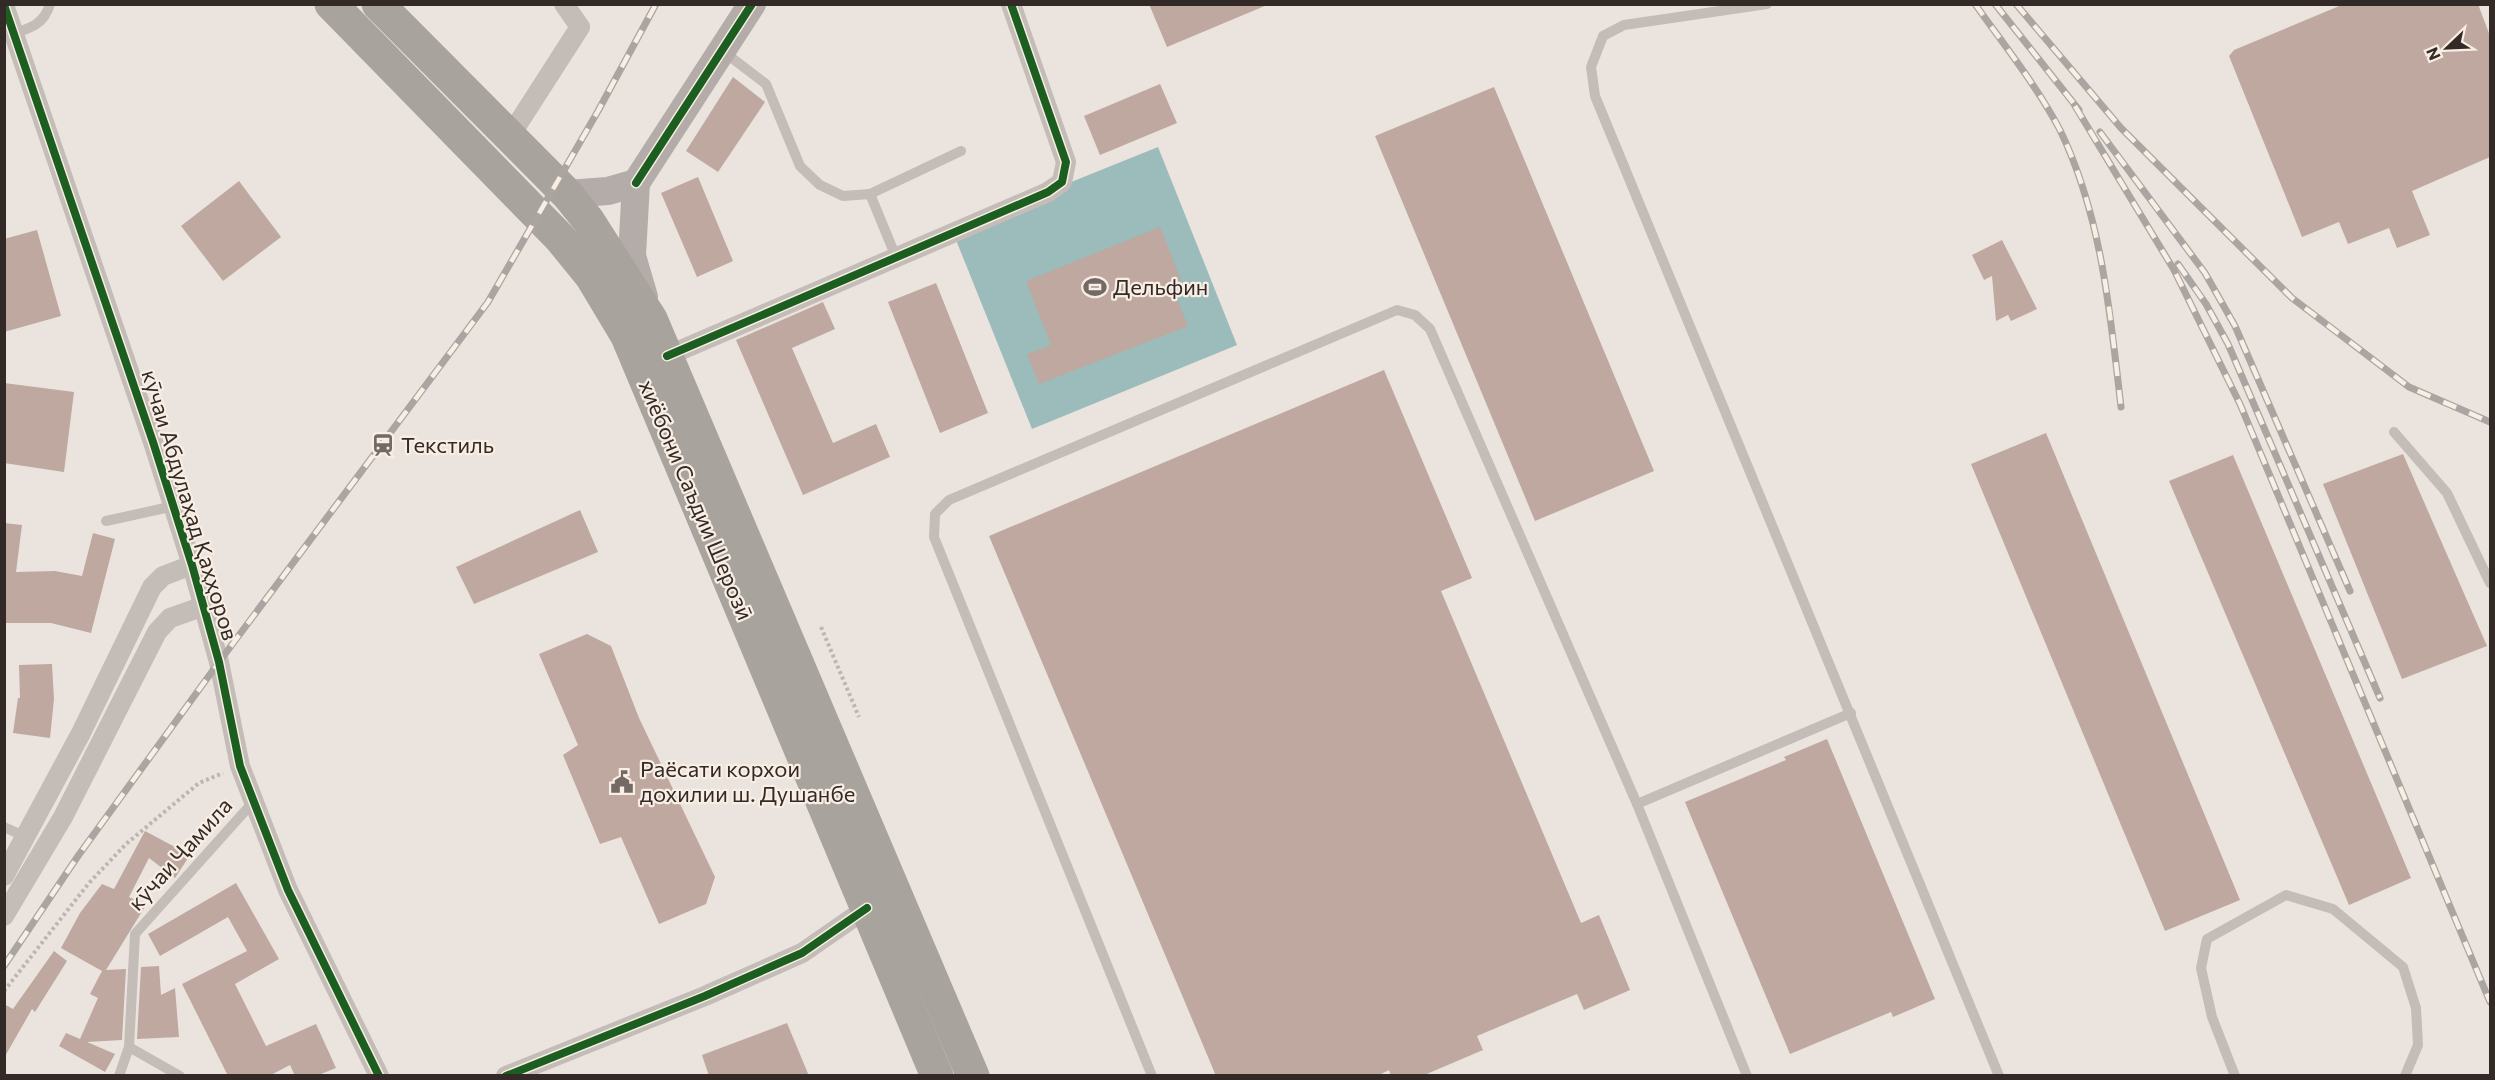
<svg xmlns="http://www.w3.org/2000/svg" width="2495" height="1080" font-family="Commissioner,sans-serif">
	<rect width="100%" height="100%" fill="#ebe4de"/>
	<path fill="#9bbcba" d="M1158 147 1237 345 1032 429 952 230Z"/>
	<g fill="#bea8a0">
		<path d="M1149 4H1267V5L1167 47Z"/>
		<path d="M2344 4H2478L2490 36V157L2412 191 2430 235 2397 248 2389 228 2348 244 2339 222 2302 237 2229 56 2234 50Z"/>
		<path d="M733 77 765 102 718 172 686 151Z"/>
		<path d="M1160 84 1177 123 1100 155 1084 116Z"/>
		<path d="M1494 87 1654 471 1535 521 1375 136Z"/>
		<path d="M698 177 733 261 697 277 661 193Z"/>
		<path d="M239 181 281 237 223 281 181 226Z"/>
		<path d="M1160 227 1181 280 1171 284 1188 326 1039 384 1027 354 1051 345 1026 281Z"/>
		<path d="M37 230 61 316 4 332V239Z"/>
		<path d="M2002 240 2037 309 2011 321 2008 315 1996 321 1992 276 1984 280 1972 255Z"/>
		<path d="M936 283 988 413 940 433 888 302Z"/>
		<path d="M823 302 835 329 792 348 833 443 876 424 890 457 803 495 736 340Z"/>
		<path d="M1384 370 1472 578 1441 591 1581 923 1599 915 1630 990 1584 1010 1577 994 1477 1036 1483 1050 1422 1076H1391L1389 1070 1377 1076H1216L989 536Z"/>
		<path d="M4 383 74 392 64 472 4 463Z"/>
		<path d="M2046 433 2240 900 2165 931 1971 464Z"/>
		<path d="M2403 454 2487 646 2402 679 2323 484Z"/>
		<path d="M2233 455 2411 878 2349 905 2169 481Z"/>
		<path d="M580 510 598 552 474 604 456 567Z"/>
		<path d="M4 523 22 525 16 572 55 571 82 576 93 533 115 539 91 633 51 623H4Z"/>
		<path d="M587 634 611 646 639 718 715 877 706 904 659 924 621 837 600 844 563 755 578 745 539 654Z"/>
		<path d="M52 664 54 699 50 738 13 733 18 698H20L19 665Z"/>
		<path d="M1827 739 1935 999 1893 1017 1891 1012 1790 1054 1685 802 1786 760 1784 757Z"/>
		<path d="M145 831 190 855 175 878 149 858 129 897 146 905 106 970 126 969 122 1040 87 1042 115 1054 105 1072 59 1046 66 1033 80 1039 98 998 90 994 102 971 61 948 80 913 102 884 114 889Z"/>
		<path d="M236 883 279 959 235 984 266 1046 316 1024 336 1068 316 1076H295L290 1065 269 1076H228L182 984 247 951 228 917 160 956 148 934Z"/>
		<path d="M54 951 67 961 35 1012 32 1009 4 1058V1004L13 1009Z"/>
		<path d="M159 966 161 995 175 988 179 1037 137 1039 141 967Z"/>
		<path d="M787 1023 809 1076H709L702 1055Z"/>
	</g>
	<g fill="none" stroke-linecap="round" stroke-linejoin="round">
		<g stroke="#bcb5b0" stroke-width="4" stroke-dasharray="3 3" stroke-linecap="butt">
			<path d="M821 627 859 717"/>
			<path d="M4 991 89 883 126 844 199 783 223 773"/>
		</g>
		<g stroke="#c3bcb7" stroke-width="10">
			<path d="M1767 4 1624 25 1603 36 1591 67 1595 96 1999 1076"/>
			<path d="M4 37C25 29 43 28 50 4"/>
			<path d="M724 52 766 84 800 166 820 185 843 196 870 194"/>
			<path d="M896 257 870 194 961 151"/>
			<path d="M2394 432 2447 493 2490 583"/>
			<path d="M106 521 174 506"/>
			<path d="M1637 804 1851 713"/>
			<path d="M4 827 26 837"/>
			<path d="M129 1047 180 1076"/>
			<path d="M119 1076 129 1047 135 934 254 801"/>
			<path d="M1152 1076 934 537 935 514 949 500 1397 310 1415 315 1430 329 1637 804 1747 1076"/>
			<path d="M2235 1076 2212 1017 2201 968 2207 939 2286 895 2333 909 2403 967 2416 1008 2418 1045 2405 1076"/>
		</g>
		<g stroke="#c3bcb7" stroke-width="20">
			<path d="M4 5 153 442 192 565 219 662 240 766 288 890 379 1076"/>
			<path d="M510 136 580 27 564 4"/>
			<path d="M667 356 1048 192 1062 182 1066 162 1011 4"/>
			<path d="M4 876 81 733 152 587 163 576 192 565"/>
			<path d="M4 916 63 817 157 632 170 618 204 606"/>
			<path d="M506 1076 705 996 802 953 867 908"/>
		</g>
		<g stroke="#b4aca8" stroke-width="28">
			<path d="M636 183 752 4"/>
			<path d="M567 194 608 191 636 183 632 256 644 297"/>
		</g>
		<g stroke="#a9a39d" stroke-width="33">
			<path d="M331 4 560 238 591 276 627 336 937 1076"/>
			<path d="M378 4 567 194 588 220 651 319 973 1076"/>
		</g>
		<g stroke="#aba5a1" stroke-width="7">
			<g id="rail">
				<path d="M1975 4C2004 45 2037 86 2060 130 2102 217 2110 313 2121 407"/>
				<path d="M1995 4 2079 110"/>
				<path d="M2016 4 2121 128 2292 298 2409 387 2490 422"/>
				<path d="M2075 106 2174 270 2240 404 2490 1002"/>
				<path d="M2100 132 2205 273 2235 326 2350 591"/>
				<path d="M2178 264 2206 304 2228 344 2380 698"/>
				<path d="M4 966 78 856 219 662 488 302 598 111 656 4"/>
			</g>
		</g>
		<use href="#rail" stroke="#f8eee4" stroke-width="4.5" stroke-dasharray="14" stroke-linecap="butt"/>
		<g stroke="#f8eee4" stroke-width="11">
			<g id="cycleway">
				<path d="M4 5 153 442 192 565 219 662 240 766 288 890 379 1076"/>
				<path d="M636 183 752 4"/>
				<path d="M667 356 1048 192 1062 182 1066 162 1011 4"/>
				<path d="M506 1076 705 996 802 953 867 908"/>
			</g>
		</g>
		<use href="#cycleway" stroke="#1b5e20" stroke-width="8"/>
	</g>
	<defs>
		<g id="stadium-bare" transform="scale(1.8)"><path d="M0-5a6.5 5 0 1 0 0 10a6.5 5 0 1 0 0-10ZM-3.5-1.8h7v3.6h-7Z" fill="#736a66" stroke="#f8eee4" stroke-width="2.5" paint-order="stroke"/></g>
		<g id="station-bare" transform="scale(1.8)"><path d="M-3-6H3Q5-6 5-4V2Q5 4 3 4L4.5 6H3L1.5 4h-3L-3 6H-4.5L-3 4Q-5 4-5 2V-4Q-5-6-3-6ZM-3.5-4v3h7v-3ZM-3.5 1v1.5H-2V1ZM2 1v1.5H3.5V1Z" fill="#736a66" stroke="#f8eee4" stroke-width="2.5" paint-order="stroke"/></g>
		<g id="civic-bare" transform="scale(1.8)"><path d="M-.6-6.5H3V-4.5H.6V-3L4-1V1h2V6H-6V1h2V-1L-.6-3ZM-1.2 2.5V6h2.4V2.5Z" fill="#736a66" stroke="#f8eee4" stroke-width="2.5" paint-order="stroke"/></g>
	</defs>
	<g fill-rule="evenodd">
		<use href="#stadium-bare" x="1095" y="287"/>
		<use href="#station-bare" x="383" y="445"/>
		<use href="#civic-bare" x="622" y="782"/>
	</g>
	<g text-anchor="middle" stroke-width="4.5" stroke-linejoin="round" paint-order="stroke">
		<g font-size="22" fill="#332926" stroke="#f8eee4" text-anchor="start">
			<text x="1113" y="295">Дельфин</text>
			<text x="401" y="453">Текстиль</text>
			<text x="640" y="777">Раёсати корхои<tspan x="640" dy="25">дохилии ш. Душанбе</tspan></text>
		</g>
		<g font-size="22" fill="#332926" stroke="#f8eee4">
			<text transform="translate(696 500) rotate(67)" y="8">хиёбони Саъдии Шерозӣ</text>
			<text transform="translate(190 505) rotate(73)" y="8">кӯчаи Абдулаҳад Қаҳҳоров</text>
			<text transform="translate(180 854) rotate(-48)" y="8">кӯчаи Ҷамила</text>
		</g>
	</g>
	<rect width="2495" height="1080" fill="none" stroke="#332926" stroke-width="12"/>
	<g transform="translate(2447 48) rotate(247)" stroke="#f8eee4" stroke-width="4.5" paint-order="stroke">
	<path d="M0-4.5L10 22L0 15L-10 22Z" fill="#332926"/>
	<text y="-9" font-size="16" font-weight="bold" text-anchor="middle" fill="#332926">N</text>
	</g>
</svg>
